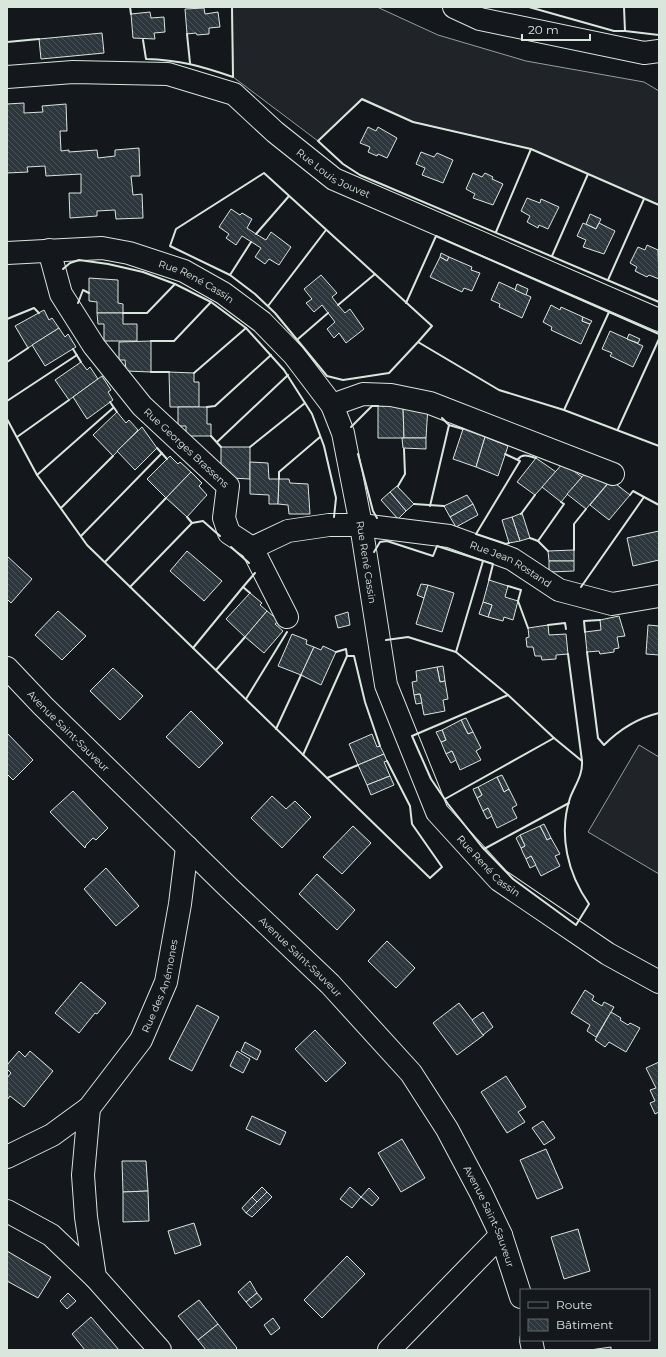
<svg xmlns="http://www.w3.org/2000/svg" width="666" height="1357" font-family="Montserrat,sans-serif">
	<defs>
		<pattern id="building-back-hatch" width="6" height="6" patternUnits="userSpaceOnUse"><rect width="6" height="6" fill="#2c363c"/><path d="M-1 5l2 2M0 0l6 6M5-1l2 2" fill="none" stroke="#4a5358"/></pattern>
	</defs>
	<rect width="100%" height="100%" fill="#14181c"/>
	<g fill="#202428" stroke="#939e99">
		<path d="M232 7H377L438 35 526 61 644 82 659 91V205L531 149 413 122 362 100 318 141 233 77Z"/>
		<path d="M639 745 659 757V874L588 832Z"/>
	</g>
	<g fill="url(#building-back-hatch)" stroke="#d8e6dc">
		<path d="M204 8 205 14 218 12 220 27 209 28V34L197 35 196 33 187 34 185 9Z"/>
		<path d="M150 12 151 18 164 17 165 32 154 33 155 39 133 38 131 14Z"/>
		<path d="M102 33 104 53 41 59 39 39Z"/>
		<path d="M24 103V113L43 112 42 106 66 104 67 131H60L61 151 69 150V152L97 150 98 158 115 156V150L139 148 140 176H131L133 195 142 194 143 218 116 219 115 210 97 211V216L70 218 69 193H81V174L46 176 45 166 27 167 28 172 7 173V104Z"/>
		<path d="M368 127 376 131 378 127 397 138 387 158 378 154 377 156 368 152 370 147 360 143Z"/>
		<path d="M421 152 434 157 437 153 453 160 443 183 422 175 425 168 416 164Z"/>
		<path d="M473 173 482 177 485 173 493 177 492 179 503 184 493 205 473 198 475 194 466 189Z"/>
		<path d="M527 198 540 203 541 199 559 207 548 229 539 225 538 228 527 222 530 216 521 211Z"/>
		<path d="M231 209 240 215 242 213 252 219 247 228 256 234 266 240 271 232 291 247 279 265 269 259 265 264 255 257 261 248 242 236 236 245 226 238 229 234 219 227Z"/>
		<path d="M590 214 601 219 596 229 586 224Z"/>
		<path d="M583 223 596 229 599 223 615 231 604 254 583 247 586 240 577 236Z"/>
		<path d="M647 245 658 250 659 279 649 275 647 277 635 271 637 267 630 263 638 247 645 250Z"/>
		<path d="M441 253 449 257 447 261 440 257Z"/>
		<path d="M440 257 447 261 449 257 472 267 471 270 480 273 472 291 464 288 462 292 430 277Z"/>
		<path d="M321 275 337 293 332 297 338 305 345 313 350 309 364 329 346 343 339 333 334 338 327 329 335 322 322 305 314 312 306 303 312 299 304 289Z"/>
		<path d="M89 278 118 280V303L123 304V313H97V302L89 301Z"/>
		<path d="M499 282 531 297 522 318 499 307 500 304 491 300Z"/>
		<path d="M517 284 528 289 526 295 515 290Z"/>
		<path d="M551 305 560 310 561 307 583 317 582 321 590 324 581 344 551 330 552 327 543 322Z"/>
		<path d="M44 310 49 320 52 318 59 328 28 348 15 326Z"/>
		<path d="M97 313H123V324H137V341H104V324H98Z"/>
		<path d="M583 317 592 321 590 324 582 321Z"/>
		<path d="M59 328 65 337 68 334 76 347 45 366 32 345Z"/>
		<path d="M610 331 643 346 633 367 610 356 612 353 602 349Z"/>
		<path d="M629 334 640 339 638 343 627 339Z"/>
		<path d="M151 341V372L126 371 125 360H119V342Z"/>
		<path d="M81 362 87 370 90 367 98 379 69 400 55 380Z"/>
		<path d="M169 372 194 373V382H199V407H170Z"/>
		<path d="M102 376 111 390 108 392 113 400 87 419 73 397Z"/>
		<path d="M378 406H403L404 438H378Z"/>
		<path d="M403 406H428L426 438H404Z"/>
		<path d="M178 407H207V424H211V436H186V426H178Z"/>
		<path d="M117 412 126 423 129 420 138 430 113 456 93 435Z"/>
		<path d="M142 427 157 448 135 470 117 451Z"/>
		<path d="M463 429 485 437 476 467 453 459Z"/>
		<path d="M485 437 508 446 498 476 476 467Z"/>
		<path d="M402 438H426V449L403 448Z"/>
		<path d="M221 447H250V479L231 478 230 472 221 471Z"/>
		<path d="M170 456 178 464 180 462 191 472 166 498 147 479Z"/>
		<path d="M536 458 556 472 535 495 517 482Z"/>
		<path d="M250 462 268 463 269 479H279L278 504H269V495L250 494Z"/>
		<path d="M563 463 582 477 561 502 542 487Z"/>
		<path d="M589 469 608 483 586 509 567 494Z"/>
		<path d="M191 472 202 483 199 486 207 495 187 517 166 498Z"/>
		<path d="M279 479H289L290 483 308 484 310 514H289L288 505 278 504Z"/>
		<path d="M611 480 630 495 609 520 590 505Z"/>
		<path d="M397 486 414 504 406 511 390 492Z"/>
		<path d="M390 492 406 511 398 519 381 500Z"/>
		<path d="M467 495 473 504 450 517 444 506Z"/>
		<path d="M473 504 478 515 456 527 450 517Z"/>
		<path d="M522 513 530 538 520 541 512 517Z"/>
		<path d="M512 517 520 541 509 543 502 520Z"/>
		<path d="M659 531V560L633 566 627 538Z"/>
		<path d="M574 550V561H549L548 551Z"/>
		<path d="M187 551 222 581 204 601 170 571Z"/>
		<path d="M7 556 32 579 11 603 7 599Z"/>
		<path d="M549 561H574V571L549 572Z"/>
		<path d="M489 580 508 586 505 597 518 601 513 620 504 617 503 621 488 617 492 605 483 602Z"/>
		<path d="M421 584 428 585 424 598 417 595Z"/>
		<path d="M428 585 454 593 442 632 416 624Z"/>
		<path d="M250 593 262 603 260 605 267 611 245 637 226 619Z"/>
		<path d="M483 602 492 605 488 617 479 614Z"/>
		<path d="M58 611 86 636 62 660 35 635Z"/>
		<path d="M267 611 279 621 275 624 283 631 264 653 245 637Z"/>
		<path d="M348 612 350 625 338 628 335 616Z"/>
		<path d="M619 616 625 636 617 637 619 648 614 649V652L600 654 599 651 587 652 585 632 601 630 600 620Z"/>
		<path d="M548 625 549 635 566 634 568 654 556 655V659L542 660 541 656H535L533 647H527L526 638 529 637 528 628Z"/>
		<path d="M648 625 659 626V655L646 654Z"/>
		<path d="M292 634 307 640 306 644 314 647 301 675 278 666Z"/>
		<path d="M323 646 336 652 321 685 301 675 314 647 321 650Z"/>
		<path d="M443 666 445 681 440 682 437 667Z"/>
		<path d="M437 667 440 682 445 681 448 699 443 700 445 711 424 715 420 694 414 695 412 682 417 681 416 671Z"/>
		<path d="M113 668 143 696 120 720 90 691Z"/>
		<path d="M420 694 422 703 416 704 414 695Z"/>
		<path d="M191 711 223 743 199 768 166 737Z"/>
		<path d="M466 718 473 732 468 734 461 720Z"/>
		<path d="M461 720 468 734 473 732 481 748 476 751 481 760 460 770 452 751 446 754 441 742 446 740 442 730Z"/>
		<path d="M442 730 446 740 441 742 436 732Z"/>
		<path d="M7 733 33 760 13 780 7 774Z"/>
		<path d="M372 734 377 747 380 746 384 754 358 765 349 744Z"/>
		<path d="M452 751 456 760 451 763 446 754Z"/>
		<path d="M384 754 387 761 384 762 390 776 367 785 358 765Z"/>
		<path d="M502 775 509 789 504 792 497 777Z"/>
		<path d="M390 776 394 785 371 795 367 785Z"/>
		<path d="M497 777 504 792 509 789 517 805 512 808 517 818 497 828 488 808 483 811 477 798 482 795 478 787Z"/>
		<path d="M478 787 482 795 477 798 473 789Z"/>
		<path d="M73 791 108 828 96 840 93 838 86 845 85 848 50 812Z"/>
		<path d="M272 796 286 809 295 801 311 817 282 848 251 818Z"/>
		<path d="M488 808 492 816 487 819 483 811Z"/>
		<path d="M544 824 551 838 547 840 540 826Z"/>
		<path d="M353 826 371 843 342 874 323 857Z"/>
		<path d="M540 826 547 840 551 838 560 854 555 856 560 866 541 876 531 856 526 859 523 853 521 848 525 846 520 835Z"/>
		<path d="M520 835 525 846 521 848 516 838Z"/>
		<path d="M531 856 536 865 530 868 526 859Z"/>
		<path d="M106 868 139 906 116 926 84 889Z"/>
		<path d="M317 874 355 910 337 930 299 894Z"/>
		<path d="M387 941 415 968 396 988 368 961Z"/>
		<path d="M81 982 106 1003 97 1014 95 1013 79 1033 55 1013Z"/>
		<path d="M585 990 594 996 592 1000 602 1006 604 1002 614 1007 596 1037 587 1031 590 1025 571 1013Z"/>
		<path d="M459 1003 484 1035 457 1055 433 1023Z"/>
		<path d="M197 1005 219 1017 192 1071 169 1059Z"/>
		<path d="M483 1012 493 1027 483 1035 472 1020Z"/>
		<path d="M611 1012 621 1018 620 1020 628 1025 630 1023 640 1028 626 1052 609 1042 605 1047 595 1040Z"/>
		<path d="M315 1030 346 1063 326 1082 295 1049Z"/>
		<path d="M245 1042 261 1051 257 1060 241 1051Z"/>
		<path d="M19 1051 25 1057 30 1051 53 1071 24 1107 10 1096 7 1100V1078L11 1073 7 1069V1065Z"/>
		<path d="M237 1051 250 1059 243 1073 230 1066Z"/>
		<path d="M659 1062V1112L655 1114 650 1103 655 1101 650 1090 656 1088 646 1068Z"/>
		<path d="M506 1076 526 1107 518 1112 525 1122 507 1133 481 1092Z"/>
		<path d="M252 1116 286 1132 280 1145 246 1129Z"/>
		<path d="M543 1121 555 1138 544 1145 532 1128Z"/>
		<path d="M402 1139 425 1178 401 1192 378 1153Z"/>
		<path d="M546 1149 563 1188 537 1199 520 1160Z"/>
		<path d="M122 1161H146L148 1191 123 1192Z"/>
		<path d="M262 1187 267 1192 257 1202 252 1197Z"/>
		<path d="M350 1187 361 1197 352 1208 340 1199Z"/>
		<path d="M369 1188 379 1198 372 1206 361 1197Z"/>
		<path d="M148 1191 149 1221 123 1222V1192Z"/>
		<path d="M267 1192 272 1197 252 1217 246 1213Z"/>
		<path d="M252 1197 257 1202 246 1213 242 1208Z"/>
		<path d="M194 1223 201 1245 175 1254 168 1231Z"/>
		<path d="M578 1229 590 1271 564 1279 551 1237Z"/>
		<path d="M7 1251 51 1277 38 1298 7 1281Z"/>
		<path d="M347 1256 365 1274 322 1318 304 1300Z"/>
		<path d="M250 1281 257 1293 246 1302 238 1292Z"/>
		<path d="M68 1293 76 1301 67 1309 60 1301Z"/>
		<path d="M257 1293 262 1299 251 1308 246 1302Z"/>
		<path d="M199 1300 218 1324 198 1340 178 1316Z"/>
		<path d="M91 1317 119 1350H85L72 1334Z"/>
		<path d="M273 1318 280 1328 271 1335 264 1325Z"/>
		<path d="M218 1324 237 1348 235 1350H206L198 1340Z"/>
		<path d="M611 1347V1350H590Z"/>
	</g>
	<g fill="none" stroke-linecap="round" stroke-linejoin="round">
		<g stroke="#d8e6dc" stroke-width="24">
			<g id="minor">
				<path id="s1" d="M7 77 73 72 168 74 234 94 275 132 334 179 659 320"/>
				<path id="s2" d="M49 250 61 294 94 346 142 406 228 486 224 518 229 533 252 548 288 531 329 525H361L449 536 512 559 559 590 612 604 659 596"/>
				<path id="s3" d="M7 253 102 248 129 253 184 271 223 293 262 322 294 355 332 405 343 433 361 525 386 685 437 812 499 880 608 954 659 982"/>
				<path d="M332 405 363 394 391 395 430 403 613 474"/>
				<path d="M252 548 287 617"/>
				<path id="s4" d="M7 668 43 706 229 888 330 984 411 1073 447 1129 481 1193 501 1235 521 1297"/>
				<path d="M89 1108 83 1175 86 1217 95 1277 160 1350"/>
				<path id="s5" d="M7 1157 52 1135 89 1108 141 1040 166 982 180 904 187 847"/>
				<path d="M7 1211 51 1235 95 1277"/>
				<path d="M531 1340 533 1350"/>
				<path d="M389 1350 501 1235"/>
			</g>
		</g>
		<g stroke="#d8e6dc" stroke-width="24">
			<path id="major" d="M454 7 480 19 644 53 659 51"/>
		</g>
		<use href="#minor" stroke="#14181c" stroke-width="22"/>
		<use href="#major" stroke="#14181c" stroke-width="22"/>
		<g stroke="#d8e6dc" stroke-width="2">
			<path d="M130 7 131 14"/>
			<path d="M529 7 614 31H625L624 7"/>
			<path d="M625 31 659 35"/>
			<path d="M187 34 190 63"/>
			<path d="M143 40 146 59C180 60 201 66 233 77L232 7"/>
			<path d="M7 42 39 39"/>
			<path d="M659 205 531 149 413 122 362 99 318 141 343 164 360 175 659 302"/>
			<path d="M496 232 531 149"/>
			<path d="M256 234 289 196"/>
			<path d="M552 256 588 174"/>
			<path d="M63 269 70 263 79 260 108 264 143 272 175 284 211 302 246 328"/>
			<path d="M230 275 251 242"/>
			<path d="M608 280 644 199"/>
			<path d="M78 303 83 290 89 293"/>
			<path d="M406 303 436 236 659 334"/>
			<path d="M338 305 375 274"/>
			<path d="M268 306 326 230"/>
			<path d="M123 313H147L175 284"/>
			<path d="M7 319 34 308 39 313"/>
			<path d="M298 339 328 313"/>
			<path d="M151 341H174L211 302"/>
			<path d="M418 342 389 373 343 380 327 376 275 313 255 294 230 275 170 246 176 229 264 173 432 326 418 342 499 390 564 410 659 446"/>
			<path d="M73 349 81 362"/>
			<path d="M7 362 28 348"/>
			<path d="M151 372H169"/>
			<path d="M194 373 246 328 284 370 312 414 324 446 336 498 334 517"/>
			<path d="M7 401 77 355"/>
			<path d="M110 402 117 412"/>
			<path d="M207 407 215 406 271 355"/>
			<path d="M564 410 609 312"/>
			<path d="M442 418 449 425"/>
			<path d="M7 419 37 475 87 545 430 878 442 867 412 824 410 806 387 761"/>
			<path d="M351 427 372 406H378"/>
			<path d="M618 429 659 339"/>
			<path d="M211 436 221 447"/>
			<path d="M17 437 69 400"/>
			<path d="M217 442 288 375"/>
			<path d="M250 447 305 403"/>
			<path d="M157 448 167 459"/>
			<path d="M358 454 373 511 377 518"/>
			<path d="M518 459C523 453 529 456 536 458"/>
			<path d="M37 475 113 408"/>
			<path d="M279 479V472L320 437"/>
			<path d="M398 486 405 474 404 449"/>
			<path d="M644 497 659 505"/>
			<path d="M414 504 444 506"/>
			<path d="M430 506 449 425 463 429"/>
			<path d="M61 508 113 456"/>
			<path d="M521 514 535 495"/>
			<path d="M187 517 192 523 203 521 220 536"/>
			<path d="M476 534 520 461 505 454"/>
			<path d="M476 534 506 544 509 543"/>
			<path d="M81 536 162 453"/>
			<path d="M530 538 538 541 548 551"/>
			<path d="M538 541 564 504 561 502"/>
			<path d="M231 547 249 563"/>
			<path d="M574 550V524L586 509"/>
			<path d="M374 552 380 542 387 541 433 556 437 546 493 564 489 580"/>
			<path d="M105 562 166 498"/>
			<path d="M508 586 521 590 518 601 528 628"/>
			<path d="M130 587 192 523"/>
			<path d="M243 587 255 573"/>
			<path d="M581 587 644 497 633 491 630 495"/>
			<path d="M548 625 565 623 566 629"/>
			<path d="M585 632 584 621 600 620"/>
			<path d="M386 640 408 637 456 652 483 561"/>
			<path d="M193 648 243 587 250 593"/>
			<path d="M336 652 346 649 347 656H354L365 702 380 746"/>
			<path d="M456 652 508 695"/>
			<path d="M587 652 598 738 604 745C619 730 638 718 659 713"/>
			<path d="M568 654 582 761"/>
			<path d="M216 670 245 637"/>
			<path d="M508 695 554 738 582 761C583 775 575 785 570 798 558 835 568 874 589 904L576 925 513 879 482 847 448 804 431 779 412 736Z"/>
			<path d="M246 699 287 632"/>
			<path d="M276 729 301 675"/>
			<path d="M303 755 347 656"/>
			<path d="M327 778 358 765"/>
			<path d="M445 799 554 738"/>
			<path d="M484 849 569 803"/>
		</g>
	</g>
	<g text-anchor="middle" stroke-width="3" stroke-linejoin="round" paint-order="stroke">
		<g font-size="10" fill="#d8e6dc" stroke="#14181c">
			<text dy="4" stroke="none"><textPath href="#s1" startOffset="358">Rue Louis Jouvet</textPath></text>
			<text dy="4" stroke="none"><textPath href="#s3" startOffset="196">Rue René Cassin</textPath></text>
			<text dy="4" stroke="none"><textPath href="#s2" startOffset="245">Rue Georges Brassens</textPath></text>
			<text dy="4" stroke="none"><textPath href="#s3" startOffset="544">Rue René Cassin</textPath></text>
			<text dy="4" stroke="none"><textPath href="#s2" startOffset="647">Rue Jean Rostand</textPath></text>
			<text dy="4" stroke="none"><textPath href="#s4" startOffset="88">Avenue Saint-Sauveur</textPath></text>
			<text dy="4" stroke="none"><textPath href="#s3" startOffset="880">Rue René Cassin</textPath></text>
			<text dy="4" stroke="none"><textPath href="#s4" startOffset="412">Avenue Saint-Sauveur</textPath></text>
			<text dy="4" stroke="none"><textPath href="#s5" startOffset="239">Rue des Anémones</textPath></text>
			<text dy="4" stroke="none"><textPath href="#s4" startOffset="736">Avenue Saint-Sauveur</textPath></text>
		</g>
	</g>
	<rect width="666" height="1357" fill="none" stroke="#d8e6dc" stroke-width="16"/>
	<rect x="520" y="1289" width="130" height="52" fill="#14181c" stroke="#626a69"/>
	<rect x="528" y="1302" width="20" height="6" fill="#14181c" stroke="#626a69"/>
	<text x="556" y="1309" font-size="12" fill="#d8e6dc">Route</text>
	<rect x="528" y="1319" width="20" height="12" fill="url(#building-back-hatch)" stroke="#626a69"/>
	<text x="556" y="1329" font-size="12" fill="#d8e6dc">Bâtiment</text>
	<path d="M522 34v6h68v-6" fill="none" stroke="#d8e6dc" stroke-width="2"/>
	<text x="528" y="34" font-size="12" fill="#d8e6dc" stroke="#14181c" stroke-width="3" paint-order="stroke">20 m</text>
</svg>
